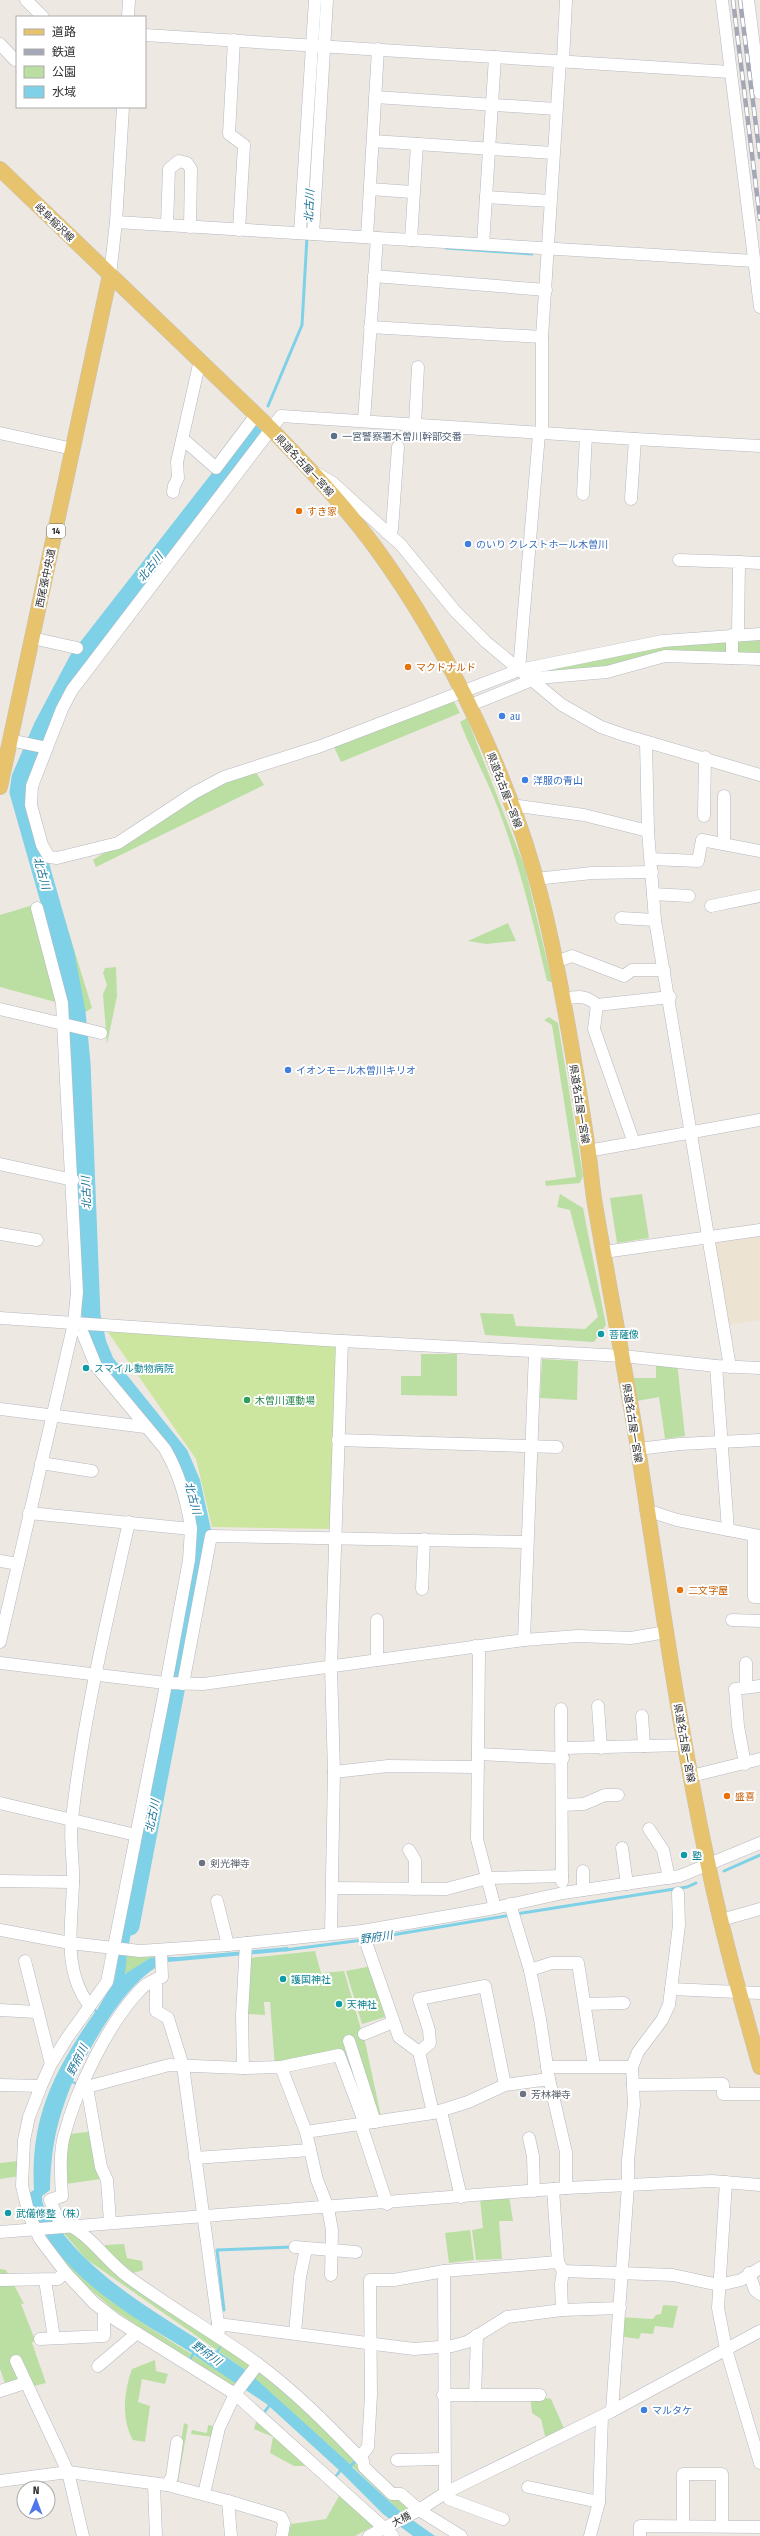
<svg xmlns="http://www.w3.org/2000/svg" width="760" height="2536" font-family="'Fira Sans Condensed','Noto Sans JP',sans-serif">
	<rect width="100%" height="100%" fill="#eee8e2"/>
	<path fill="#ede3d3" d="M760 1230V1320L724 1326 709 1237Z"/>
	<g fill="#bbdfa3">
		<path d="M760 634V658L665 656 537 678 519 670 588 655Z"/>
		<path d="M451 696 460 713 341 762 333 745Z"/>
		<path d="M467 718 525 868 552 982 547 981C533 921 520 866 498 808 487 779 471 751 460 722Z"/>
		<path d="M252 766 264 785 96 867 93 860 194 793Z"/>
		<path d="M33 905 59 1003 0 987V915Z"/>
		<path d="M62 910 92 1008 84 1013 57 912Z"/>
		<path d="M508 923 516 941 486 944 468 941Z"/>
		<path d="M116 967 117 996 107 1044 103 994 107 985 103 973 105 968Z"/>
		<path d="M549 1017 558 1023 583 1176 580 1183 546 1186 545 1181 576 1177 552 1025 544 1020Z"/>
		<path d="M560 1194 583 1208 606 1325 594 1342 485 1335 480 1313 513 1314 516 1326 585 1329 598 1317 570 1210 557 1207Z"/>
		<path d="M642 1194 649 1238 617 1243 610 1198Z"/>
		<path d="M421 1354H457V1396L401 1395V1376H421Z"/>
		<path d="M542 1359 578 1361 577 1400 540 1398Z"/>
		<path d="M656 1360 677 1362 685 1436 665 1439 659 1397 637 1401 632 1378H656Z"/>
		<path d="M315 1951 321 1973 344 1971 366 2046 382 2121 365 2124 339 2055 275 2067 270 2002H264L265 2015 248 2014 249 1958Z"/>
		<path d="M157 1953V1957L150 1958 127 1974 124 1972 127 1954Z"/>
		<path d="M372 1966 385 2017 362 2024 346 1971Z"/>
		<path d="M95 2131 101 2179 66 2184 63 2162 70 2134Z"/>
		<path d="M18 2161 20 2176 0 2179V2163Z"/>
		<path d="M509 2196 513 2221H499L502 2259 476 2260 472 2230 483 2228 480 2199Z"/>
		<path d="M73 2226 106 2255 105 2245 124 2244 127 2258 142 2261 143 2270 127 2275 250 2361 251 2367 247 2371 86 2259 62 2231Z"/>
		<path d="M470 2230 474 2260 449 2263 445 2233Z"/>
		<path d="M39 2231H43C79 2291 179 2345 238 2383L236 2386 229 2387 114 2310 64 2267Z"/>
		<path d="M0 2269 6 2270 24 2304 11 2303 21 2304 35 2340 32 2343 46 2383 19 2390 6 2386 0 2369Z"/>
		<path d="M663 2305 678 2306 673 2328 655 2326 653 2334 641 2333 639 2339 617 2336 619 2317 653 2319 656 2315 661 2314Z"/>
		<path d="M155 2360 156 2371 168 2374 165 2384 142 2379 138 2402 150 2406 145 2442 133 2440C121 2419 124 2391 132 2369Z"/>
		<path d="M264 2372 411 2506 401 2512 352 2466 359 2460 357 2458 350 2464 253 2377 257 2373Z"/>
		<path d="M530 2395 551 2399 566 2433 545 2436 541 2419 532 2413Z"/>
		<path d="M256 2422 304 2456 305 2466H294L270 2453 273 2437 254 2429Z"/>
		<path d="M184 2423 188 2425 177 2487 174 2486Z"/>
		<path d="M208 2425 214 2426 213 2437 191 2434 192 2430 207 2433Z"/>
		<path d="M339 2496 350 2502 375 2525 355 2536H288L291 2524 326 2519Z"/>
	</g>
	<path fill="#cce6a0" d="M103 1325 342 1341 334 1529 212 1527 196 1459Z"/>
	<path fill="#7ed1e7" d="M128 1900 137 1902 127 1954 125 1974 150 1958 157 1957H178L288 1947 289 1951 168 1962C129 1974 91 2046 73 2081L80 2084 78 2086 72 2083C56 2123 51 2148 50 2190L42 2196C42 2208 47 2212 53 2220 93 2279 158 2313 216 2351L222 2344 219 2352 247 2371 350 2464 357 2458 359 2459 352 2467 401 2512 435 2536H413L383 2514 341 2472 334 2480 332 2479 339 2470 270 2407 264 2415 262 2413 268 2405 194 2355 191 2360 189 2359 192 2353C131 2316 44 2268 29 2193L34 2190C30 2117 54 2071 95 2012L93 2008 97 2010 114 1981Z"/>
	<g fill="none" stroke-linecap="round" stroke-linejoin="round">
		<g stroke="#7ed1e7" stroke-width="3">
			<path d="M446 248 532 254"/>
			<path d="M268 406 302 325 307 237"/>
			<path d="M724 1871 760 1855"/>
			<path d="M516 1914 687 1887 696 1883"/>
			<path d="M368 1939 511 1915"/>
			<path d="M285 1950 363 1940"/>
			<path d="M224 2310 217 2250 292 2247"/>
		</g>
		<path stroke="#7ed1e7" stroke-width="19" d="M130 1926 200 1560 202 1533 191 1483 179 1455 105 1363 97 1344 91 1316 81 1063 76 1012 65 954 19 792 21 778 43 727 79 659 245 446 255 429"/>
		<g stroke="#b5b8c0" stroke-width="13">
			<g id="minor">
				<path d="M26 0 43 17"/>
				<path d="M722 0 760 307"/>
				<path d="M748 0 760 93"/>
				<path d="M128 17 129 0"/>
				<path d="M145 35 730 72"/>
				<path d="M234 40 229 134 244 145 239 230"/>
				<path d="M0 44 15 60 17 58"/>
				<path d="M563 61 566 0"/>
				<path d="M375 97 556 109"/>
				<path d="M373 141 553 153"/>
				<path d="M370 189 412 192"/>
				<path d="M486 197 550 201"/>
				<path d="M116 222 754 261"/>
				<path d="M167 225 169 169 179 161 187 163 191 169 190 227"/>
				<path d="M300 233 315 0"/>
				<path d="M313 234 327 0"/>
				<path d="M367 237 378 49"/>
				<path d="M411 240 417 144"/>
				<path d="M483 244 495 57"/>
				<path d="M110 275 116 222 123 107"/>
				<path d="M374 276 546 290"/>
				<path d="M370 327 542 337"/>
				<path d="M364 420 377 238"/>
				<path d="M415 424 418 367"/>
				<path d="M0 433 73 449"/>
				<path d="M542 434V337L560 61"/>
				<path d="M183 439 216 468 256 415"/>
				<path d="M635 439 760 446"/>
				<path d="M316 473 333 483 401 545 455 611 486 642 562 705 601 727 624 735 760 775"/>
				<path d="M173 492 174 486 178 478 177 462 200 360"/>
				<path d="M583 494 586 436"/>
				<path d="M631 499 635 439 281 416 72 690 62 709 32 786 31 805 42 845 49 857 57 858 118 843 194 793 224 777 321 746 519 670 663 641 760 634"/>
				<path d="M387 533 392 529 398 447"/>
				<path d="M679 560 739 562 738 634"/>
				<path d="M739 562 760 563"/>
				<path d="M732 635V658"/>
				<path d="M32 638 77 648"/>
				<path d="M519 670 539 434"/>
				<path d="M468 706 537 678 607 672 665 656 760 659"/>
				<path d="M10 740 47 748"/>
				<path d="M646 742 648 831 655 920 730 1367"/>
				<path d="M724 796V844"/>
				<path d="M511 805 584 815 648 831"/>
				<path d="M704 816 705 757"/>
				<path d="M651 859 698 861 702 840 760 851"/>
				<path d="M535 879 592 873 652 872"/>
				<path d="M653 894 689 896"/>
				<path d="M711 906 760 896"/>
				<path d="M621 918 655 920"/>
				<path d="M556 962 572 956 624 976 632 970H664"/>
				<path d="M563 999C578 996 586 995 597 1005L670 997"/>
				<path d="M597 1005 594 1029 634 1143"/>
				<path d="M0 1009 101 1033"/>
				<path d="M588 1151 760 1120"/>
				<path d="M0 1164 73 1180"/>
				<path d="M0 1234 37 1240"/>
				<path d="M604 1252 760 1230"/>
				<path d="M0 1318 324 1340 623 1356 716 1366 760 1368"/>
				<path d="M83 1334 96 1366 165 1449C180 1475 187 1500 191 1529"/>
				<path d="M716 1366 728 1530"/>
				<path d="M0 1409 145 1427"/>
				<path d="M338 1440 557 1447"/>
				<path d="M638 1449 680 1444 760 1440"/>
				<path d="M41 1463 92 1471"/>
				<path d="M646 1510 677 1520 760 1536"/>
				<path d="M29 1513 191 1529 189 1560 163 1700 107 1982 67 2038 51 2064 41 2086 29 2117 24 2140 22 2186 29 2215 40 2239 65 2272 94 2303 116 2320 235 2394 393 2536"/>
				<path d="M754 1536V1597H760"/>
				<path d="M0 1561 18 1564"/>
				<path d="M422 1589 424 1539"/>
				<path d="M732 1620 760 1621"/>
				<path d="M524 1640 535 1352"/>
				<path d="M0 1642 74 1323 77 1292 62 1003 37 908"/>
				<path d="M475 1646 479 1654 477 1839 495 1908"/>
				<path d="M377 1660V1620"/>
				<path d="M0 1663 165 1683 203 1684 524 1640 578 1636 631 1638 666 1632"/>
				<path d="M183 1684 211 1536 527 1542"/>
				<path d="M746 1687V1663"/>
				<path d="M598 1706 601 1748"/>
				<path d="M561 1709 562 1882"/>
				<path d="M642 1716 644 1746"/>
				<path d="M563 1748 686 1745"/>
				<path d="M478 1754 563 1758"/>
				<path d="M745 1764 738 1726 735 1689 760 1686"/>
				<path d="M334 1772 388 1766 478 1767"/>
				<path d="M691 1776 760 1759"/>
				<path d="M0 1803 136 1835"/>
				<path d="M562 1805 584 1804 605 1795H618"/>
				<path d="M649 1829 663 1850 669 1878"/>
				<path d="M622 1848 627 1884"/>
				<path d="M409 1850 415 1860V1889"/>
				<path d="M583 1871V1890"/>
				<path d="M0 1881 73 1882"/>
				<path d="M332 1888 446 1889 488 1878 562 1876"/>
				<path d="M217 1901 228 1945"/>
				<path d="M510 1904 530 1970 540 2019 549 2079 566 2152V2188"/>
				<path d="M721 1920 760 1909"/>
				<path d="M0 1930 70 1943 140 1951 228 1945 362 1931 495 1908 563 1893 680 1876 760 1843"/>
				<path d="M362 1931 399 2037 419 2052 433 2113"/>
				<path d="M331 1933 334 1772 331 1667 342 1341"/>
				<path d="M161 1950 162 1977C155 1980 146 1983 141 1989 108 2023 76 2090 64 2136 59 2155 61 2176 62 2196L50 2200 59 2221C88 2230 103 2258 127 2276 169 2307 215 2333 258 2364 296 2392 330 2427 363 2461L364 2467 392 2494H401L419 2510 461 2536"/>
				<path d="M25 1961 51 2064"/>
				<path d="M530 1970 552 1963H578L594 2066"/>
				<path d="M156 1979V2011L168 2018 183 2066 219 2331"/>
				<path d="M671 1989 760 1993"/>
				<path d="M585 2004 624 2003"/>
				<path d="M89 2005C62 1969 72 1925 73 1883 74 1862 69 1840 72 1819 83 1719 107 1620 129 1522"/>
				<path d="M0 2010 36 2012"/>
				<path d="M364 2034 393 2022"/>
				<path d="M349 2041 375 2122"/>
				<path d="M419 2052 430 2043 429 2030 419 1999 485 1986 505 2085"/>
				<path d="M281 2067 339 2055 365 2124"/>
				<path d="M547 2067H632"/>
				<path d="M243 2068 242 2015 246 1943"/>
				<path d="M0 2085 41 2086"/>
				<path d="M82 2085 87 2087 169 2065 243 2068 281 2067 306 2132 317 2180 328 2208 332 2230 331 2275"/>
				<path d="M633 2085 723 2084V2094H760"/>
				<path d="M87 2087 101 2167 107 2180 110 2222"/>
				<path d="M441 2111 461 2197"/>
				<path d="M361 2125 387 2204"/>
				<path d="M306 2132 433 2113 468 2102 505 2085 549 2079"/>
				<path d="M529 2138 533 2156 534 2191"/>
				<path d="M195 2158 310 2150"/>
				<path d="M726 2182 718 2308 726 2349 760 2463"/>
				<path d="M553 2189 558 2262 563 2271 673 2275 719 2285 741 2280 760 2268"/>
				<path d="M0 2232 566 2188 712 2181 760 2185"/>
				<path d="M295 2247 356 2252"/>
				<path d="M444 2271 445 2493 449 2499 503 2519"/>
				<path d="M749 2273 755 2290 760 2294"/>
				<path d="M0 2280 58 2279 65 2272"/>
				<path d="M45 2280 54 2338"/>
				<path d="M562 2310 561 2284 563 2271"/>
				<path d="M218 2324 414 2349 452 2346 467 2342 507 2317 562 2310 620 2308"/>
				<path d="M295 2333 300 2277 306 2249"/>
				<path d="M40 2339 104 2336V2311"/>
				<path d="M16 2361 68 2472 83 2536"/>
				<path d="M98 2366 137 2333"/>
				<path d="M0 2391 25 2383"/>
				<path d="M443 2395H540"/>
				<path d="M475 2395 477 2335"/>
				<path d="M612 2411 628 2185V2160L634 2105 632 2067 638 2052 662 2020 669 2005 679 1925 678 1893"/>
				<path d="M360 2457 368 2447 371 2395 370 2280H394L444 2271 558 2262"/>
				<path d="M397 2460 443 2459"/>
				<path d="M0 2481 68 2472 167 2485 228 2501 231 2536"/>
				<path d="M154 2485 156 2536"/>
				<path d="M167 2485 172 2477 177 2442"/>
				<path d="M528 2487 599 2502"/>
				<path d="M204 2494 219 2428 235 2394 258 2364"/>
				<path d="M228 2501 281 2517 284 2523 282 2536"/>
				<path d="M683 2526V2474H722V2526"/>
				<path d="M369 2536 419 2510 445 2493 612 2411 760 2331"/>
				<path d="M590 2536 599 2502 602 2416"/>
				<path d="M640 2536V2526L760 2527"/>
			</g>
		</g>
		<g stroke="#c4c4c4" stroke-width="16">
			<g id="major">
				<path d="M0 169 271 429C308 467 344 505 375 547 449 648 515 787 544 909 563 988 576 1069 588 1149 591 1169 592 1190 596 1210 609 1287 624 1364 637 1442 659 1583 678 1724 708 1864 722 1932 741 1999 760 2067"/>
				<path d="M0 787 110 275"/>
			</g>
		</g>
		<use href="#minor" stroke="#fff" stroke-width="12"/>
		<use href="#major" stroke="#e7c36d" stroke-width="15"/>
		<g stroke="#a4a8b6" stroke-width="4.5">
			<g id="rail">
				<path d="M733 0 760 219"/>
				<path d="M740 0 760 157"/>
			</g>
		</g>
		<use href="#rail" stroke="#fff" stroke-width="3" stroke-dasharray="9" stroke-linecap="butt"/>
	</g>
	<circle fill="#5c6f8a" stroke="#fff" stroke-width="1.5" cx="334" cy="436" r="4"/>
	<g fill="#e8710a" stroke="#fff" stroke-width="1.5">
		<circle cx="299" cy="511" r="4"/>
		<circle cx="408" cy="667" r="4"/>
		<circle cx="680" cy="1590" r="4"/>
		<circle cx="727" cy="1796" r="4"/>
	</g>
	<g fill="#3f7fe0" stroke="#fff" stroke-width="1.5">
		<circle cx="468" cy="544" r="4"/>
		<circle cx="502" cy="716" r="4"/>
		<circle cx="525" cy="780" r="4"/>
		<circle cx="288" cy="1070" r="4"/>
		<circle cx="644" cy="2410" r="4"/>
	</g>
	<g fill="#0f9aa8" stroke="#fff" stroke-width="1.5">
		<circle cx="601" cy="1334" r="4"/>
		<circle cx="86" cy="1368" r="4"/>
		<circle cx="684" cy="1855" r="4"/>
		<circle cx="283" cy="1979" r="4"/>
		<circle cx="339" cy="2004" r="4"/>
		<circle cx="8" cy="2213" r="4"/>
	</g>
	<circle fill="#2e9e5b" stroke="#fff" stroke-width="1.5" cx="247" cy="1400" r="4"/>
	<g fill="#6b7280" stroke="#fff" stroke-width="1.5">
		<circle cx="202" cy="1863" r="4"/>
		<circle cx="523" cy="2094" r="4"/>
	</g>
	<g text-anchor="middle" stroke-width="4" stroke-linejoin="round" paint-order="stroke">
		<rect fill="#fff" stroke="#6d6d6d" stroke-width="1" x="47" y="524" width="18" height="14" rx="3"/>
		<g font-size="9" font-weight="bold" fill="#2e2e2e">
			<text x="56" y="534">14</text>
		</g>
		<g font-size="10" fill="#2e2e2e" stroke="#fff">
			<text transform="translate(55 222) rotate(44)" y="4">岐阜稲沢線</text>
			<text transform="translate(305 465) rotate(47)" y="4">県道名古屋一宮線</text>
			<text transform="translate(45 578) rotate(-78)" y="4">西尾張中央道</text>
			<text transform="translate(505 790) rotate(69)" y="4">県道名古屋一宮線</text>
			<text transform="translate(580 1104) rotate(81)" y="4">県道名古屋一宮線</text>
			<text transform="translate(633 1423) rotate(81)" y="4">県道名古屋一宮線</text>
			<text transform="translate(685 1743) rotate(80)" y="4">県道名古屋一宮線</text>
			<text transform="translate(401 2519) rotate(-27)" y="4">大橋</text>
		</g>
		<g font-size="10" fill="#4e5e75" stroke="#fff" text-anchor="start">
			<text x="342" y="440">一宮警察署木曽川幹部交番</text>
		</g>
		<g font-size="10" fill="#c56008" stroke="#fff" text-anchor="start">
			<text x="307" y="515">すき家</text>
			<text x="416" y="671">マクドナルド</text>
			<text x="688" y="1594">二文字屋</text>
			<text x="735" y="1800">盛喜</text>
		</g>
		<g font-size="10" fill="#366cbe" stroke="#fff" text-anchor="start">
			<text x="476" y="548">のいり クレストホール木曽川</text>
			<text x="510" y="720">au</text>
			<text x="533" y="784">洋服の青山</text>
			<text x="296" y="1074">イオンモール木曽川キリオ</text>
			<text x="652" y="2414">マルタケ</text>
		</g>
		<g font-size="10" fill="#0d838f" stroke="#fff" text-anchor="start">
			<text x="609" y="1338">菩薩像</text>
			<text x="94" y="1372">スマイル動物病院</text>
			<text x="692" y="1859">塾</text>
			<text x="291" y="1983">護国神社</text>
			<text x="347" y="2008">天神社</text>
			<text x="16" y="2217">武儀修整（株）</text>
		</g>
		<g font-size="10" fill="#27864d" stroke="#fff" text-anchor="start">
			<text x="255" y="1404">木曽川運動場</text>
		</g>
		<g font-size="10" fill="#5b616d" stroke="#fff" text-anchor="start">
			<text x="210" y="1867">剣光禅寺</text>
			<text x="531" y="2098">芳林禅寺</text>
		</g>
		<g font-size="11" font-style="italic" fill="#187397" stroke="#fff">
			<text transform="translate(309 206) rotate(-87)" y="4">北古川</text>
			<text transform="translate(150 567) rotate(-52)" y="4">北古川</text>
			<text transform="translate(42 873) rotate(74)" y="4">北古川</text>
			<text transform="translate(86 1193) rotate(-92)" y="4">北古川</text>
			<text transform="translate(193 1498) rotate(75)" y="4">北古川</text>
			<text transform="translate(152 1816) rotate(-79)" y="4">北古川</text>
			<text transform="translate(376 1937) rotate(-8)" y="4">野府川</text>
			<text transform="translate(77 2060) rotate(-64)" y="4">野府川</text>
			<text transform="translate(207 2353) rotate(36)" y="4">野府川</text>
		</g>
	</g>
	<rect x="16" y="16" width="130" height="92" fill="#ffffff" stroke="#ababab"/>
	<rect x="24" y="29" width="20" height="6" fill="#e7c36d" stroke="#ababab"/>
	<text x="52" y="36" font-size="12" fill="#2e2e2e">道路</text>
	<rect x="24" y="49" width="20" height="6" fill="#a4a8b6" stroke="#ababab"/>
	<text x="52" y="56" font-size="12" fill="#2e2e2e">鉄道</text>
	<rect x="24" y="66" width="20" height="12" fill="#bbdfa3" stroke="#ababab"/>
	<text x="52" y="76" font-size="12" fill="#2e2e2e">公園</text>
	<rect x="24" y="86" width="20" height="12" fill="#7ed1e7" stroke="#ababab"/>
	<text x="52" y="96" font-size="12" fill="#2e2e2e">水域</text>
	<g transform="translate(36 2500) rotate(1)"><circle r="19" fill="#ffffff" stroke="#ababab"/>
	<path d="M0-3L7 15L0 10L-7 15Z" fill="#4f76ed"/>
	<text y="-6" font-size="11" font-weight="bold" text-anchor="middle" fill="#2e2e2e">N</text>
	</g>
</svg>
